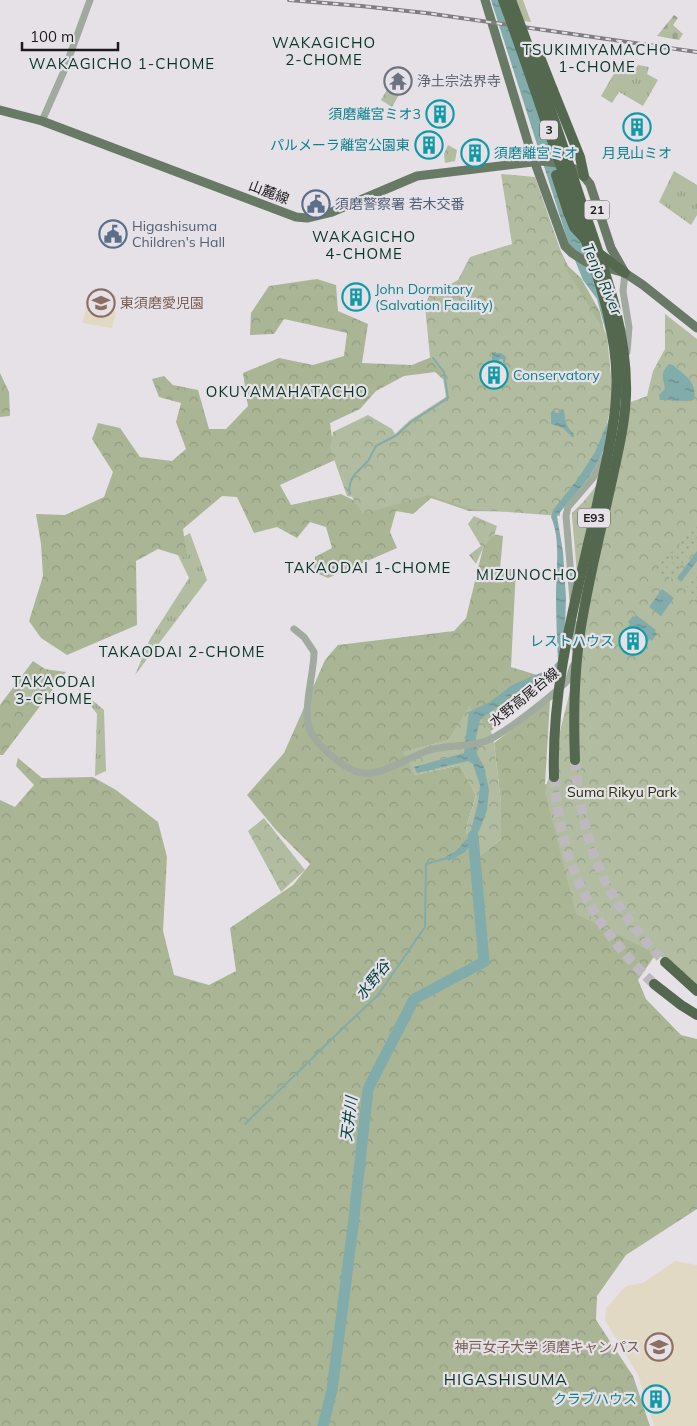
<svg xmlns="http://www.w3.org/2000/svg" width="697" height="1426" font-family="Mulish,'Noto Sans JP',sans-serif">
	<defs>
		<pattern id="grass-tufts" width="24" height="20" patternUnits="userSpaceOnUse" patternTransform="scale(1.25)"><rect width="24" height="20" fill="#b2bca0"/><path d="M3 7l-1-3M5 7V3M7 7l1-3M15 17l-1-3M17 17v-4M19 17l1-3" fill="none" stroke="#98a189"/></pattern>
		<pattern id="forest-crowns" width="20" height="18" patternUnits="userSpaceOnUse" patternTransform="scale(1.25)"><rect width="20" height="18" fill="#aab596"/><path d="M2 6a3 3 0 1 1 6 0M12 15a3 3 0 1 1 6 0" fill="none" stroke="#929b81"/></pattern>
		<pattern id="cemetery-stones" width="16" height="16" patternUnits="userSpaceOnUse" patternTransform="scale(1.25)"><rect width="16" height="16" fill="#b2bca0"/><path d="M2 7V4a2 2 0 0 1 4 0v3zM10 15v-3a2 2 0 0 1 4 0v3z" fill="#98a189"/></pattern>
		<pattern id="park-crowns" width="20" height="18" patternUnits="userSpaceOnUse" patternTransform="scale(1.25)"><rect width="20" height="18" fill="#b2bca0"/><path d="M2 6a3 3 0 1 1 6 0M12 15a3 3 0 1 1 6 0" fill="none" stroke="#98a189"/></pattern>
		<pattern id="garden-dots" width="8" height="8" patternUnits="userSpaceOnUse" patternTransform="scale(1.25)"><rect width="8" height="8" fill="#b2bca0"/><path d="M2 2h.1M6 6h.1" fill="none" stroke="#98a189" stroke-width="1.8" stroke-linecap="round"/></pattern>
		<pattern id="water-ripples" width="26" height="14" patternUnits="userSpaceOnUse" patternTransform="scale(1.25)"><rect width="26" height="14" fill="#82abab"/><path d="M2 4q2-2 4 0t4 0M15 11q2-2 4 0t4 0" fill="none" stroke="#6a8a8a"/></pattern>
	</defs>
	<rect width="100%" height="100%" fill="#e6e1e7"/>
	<g fill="#e1d9c3">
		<path d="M93 289 116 296 112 310 116 312 112 328 82 323Z"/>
		<path d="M675 1261 697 1265V1426H654L638 1375 605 1320 606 1308 626 1286 643 1283Z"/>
	</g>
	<g fill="url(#grass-tufts)">
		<path d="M620 63 635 70 638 65 649 67 647 74 658 80 643 106 619 92 612 103 601 96Z"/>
		<path d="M674 171 697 185V215L691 225 659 202Z"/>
		<path d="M190 533 207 580 135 675 150 639 189 578 172 543Z"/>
		<path d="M78 688 104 710 106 771 95 776 97 714Z"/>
	</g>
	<g fill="url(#forest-crowns)" fill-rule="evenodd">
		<path d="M551 231 568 266 581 278 600 312 607 343 554 512 469 511 431 498 413 514 396 511 390 532 397 548 328 578 314 572 315 557 332 548 326 527 310 522 297 538 277 527 254 533 237 497 222 496 183 529 187 558 158 549 136 561 137 625 67 655 41 638 29 621 43 576 41 544 36 514 65 515 104 497 113 472 92 439 98 423 120 428 140 457 172 461 186 449 176 422 181 403 159 397 152 379 164 376 173 385 198 390 209 429H226L248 406 243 373 279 358 313 365 344 356 347 333 284 319 274 334 250 335 251 313 269 286 317 279 336 285 338 311 368 324 362 363 412 365 439 354ZM435 372 459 394 366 506 341 494 291 505 280 485 335 460 330 423 360 409 376 391 404 376Z"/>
		<path d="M0 373 9 392 10 416 0 417Z"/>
		<path d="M631 402H659L697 817V840L660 948 638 980 646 999 681 1035 697 1039V1209L626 1255 597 1296 596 1320 633 1376 650 1426H0V800L15 807 34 785 16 766 18 758 42 778 93 777 116 790 158 822 167 857 163 931 174 975 209 985 236 971 230 928 293 885 310 864 276 830 247 795 284 753 325 660 338 645 454 631 466 618 483 548 493 534 503 536 500 569H516L511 667 553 680 491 731 469 707 449 740 404 752 415 775 460 765 476 795 466 829 471 863 501 839V803L494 743 550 701 545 784 559 787 581 771V589L572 513 618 468Z"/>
		<path d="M33 661 45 669 66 672 3 755H0V705Z"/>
	</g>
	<path fill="url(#cemetery-stones)" d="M674 15 678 18 673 25 683 34 679 40 657 36Z"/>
	<g fill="url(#park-crowns)">
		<path d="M503 0H523L531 22 509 19Z"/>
		<path d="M389 86 400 93 392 107 381 100Z"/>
		<path d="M448 145 457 150 455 161 445 163 444 154Z"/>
		<path d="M501 174 535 177 568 272 607 335 613 396 601 452 560 508V516L470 509 429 495 363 514 352 497 347 496 330 448 333 432 368 415 392 429 395 434 410 420 446 397 442 372 430 357 425 306 429 296 458 280 470 257 512 244Z"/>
		<path d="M665 314 697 339V984L670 961 576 914 545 792 572 683 581 621 572 516 621 455 631 402 647 396 653 371 665 349Z"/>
		<path d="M474 516 497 526 495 533 483 548 476 564 469 555 481 546 468 524Z"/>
		<path d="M31 675 53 687 38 705 18 690Z"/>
		<path d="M469 706 491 731 494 743 501 803V839L470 864 466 829 476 795 460 765 415 775 403 752 449 740Z"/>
		<path d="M264 818 305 870 281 892 248 831Z"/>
	</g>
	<g fill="url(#garden-dots)">
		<path d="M697 521V544L670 580 667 579 682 537 688 528Z"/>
		<path d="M676 542 664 578H662L654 571Z"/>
		<path d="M697 568V580L683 590 682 588Z"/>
		<path d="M697 585V597L694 601 686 593Z"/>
	</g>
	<g fill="url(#water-ripples)">
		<path d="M491 0H503L607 293 615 424 601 456 590 476 557 516 563 552 566 598 565 628 557 675 536 687 518 691 480 720 476 737 477 754 484 767 489 790 487 810 480 829 465 852 449 861 445 857 456 851 470 835 478 803 480 785 473 764 468 761 417 773 414 767 464 753 469 712 490 702 512 685 552 668 558 661C557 639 556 617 556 595 556 569 561 540 551 517L553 510 577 480 595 452 608 422 614 396 611 356 607 336 597 299 583 280 570 248Z"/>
		<path d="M492 353H501L506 357 505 363H503V359H499V362H492Z"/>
		<path d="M669 364C674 365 676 368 680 371 689 378 697 386 694 400L687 401 660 400 659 395 665 389C664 379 659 374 669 364Z"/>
		<path d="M561 409 564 410C565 420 566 427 574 434V437H572L563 428 551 424V412L554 410 556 413H559Z"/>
		<path d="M697 551V561L681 582 677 578Z"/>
		<path d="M662 589 674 598 661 616 649 607Z"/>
		<path d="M636 615 656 630 655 632 657 634 652 641 650 639 647 642 628 627 630 624 628 622 633 616 635 617Z"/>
	</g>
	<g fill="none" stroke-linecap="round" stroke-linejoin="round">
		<g stroke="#82abab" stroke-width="2">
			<path d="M350 494 349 489 351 480 355 474 368 461 376 446 397 435 411 422 448 398 444 372 433 358"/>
			<path d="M245 1124 342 1029 378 995 425 927 426 864 447 858"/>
		</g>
		<path stroke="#82abab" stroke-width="11" d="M323 1426 332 1390 353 1226 368 1089 414 999 484 962 473 836"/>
		<g stroke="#bdb9be" stroke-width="10" stroke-dasharray="10 5" stroke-linecap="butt">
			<path d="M575 760C582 845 605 901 665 962"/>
			<path d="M554 777C561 865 590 923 654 984"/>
		</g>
		<g stroke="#a0aa9e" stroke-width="7">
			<path d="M42 121 64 71 90 0"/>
			<path d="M625 273 623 291 629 327 627 352"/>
			<path d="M573 600 566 516 568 507 593 478 605 456"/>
			<path d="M574 624 575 648"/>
			<path d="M294 629 304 637 314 652C314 673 303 708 309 727 313 743 346 771 362 773 383 776 410 756 430 750 448 745 468 747 486 741 503 735 555 694 568 680 571 676 571 670 573 666"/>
		</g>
		<g stroke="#687a65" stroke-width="9">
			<path d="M485 0 530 149 565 246 572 253 586 262 625 273 643 285 697 328"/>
			<path d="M0 110 42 121 296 217 307 218 332 212 417 176 541 161C564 163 576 165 590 184L611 248 624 271"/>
		</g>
		<g stroke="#546850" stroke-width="10">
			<path d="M553 90 580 157 584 176"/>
			<path d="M568 212 574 227 585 239"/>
			<path d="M596 251 625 273"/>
			<path d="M665 962 697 991"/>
			<path d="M654 984 681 1005 697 1015"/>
		</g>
		<g stroke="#807d81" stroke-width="4">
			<path id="rail" d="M289 0 361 6 426 13 697 52"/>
		</g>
		<use href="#rail" stroke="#e6e1e7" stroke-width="2" stroke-dasharray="5.5" stroke-linecap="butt"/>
		<g stroke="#546850" stroke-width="10">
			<path d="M503 0C527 64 548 129 570 194 591 259 621 328 616 397 614 432 605 466 598 500 578 592 551 682 554 777"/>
			<path d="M511 0C537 68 560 136 582 204 603 266 628 329 626 395 625 424 618 452 612 480 602 525 591 570 583 615 574 663 573 711 575 760"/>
			<path d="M540 57 553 90"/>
			<path d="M556 175 568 212"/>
		</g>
	</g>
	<defs>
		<g id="temple-ring" transform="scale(1.4375)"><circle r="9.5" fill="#e6e1e7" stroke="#6b7280" stroke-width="1.5"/><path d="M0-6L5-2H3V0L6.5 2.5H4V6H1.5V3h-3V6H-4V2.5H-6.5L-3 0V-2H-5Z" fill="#6b7280"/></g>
		<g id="building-ring" transform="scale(1.4375)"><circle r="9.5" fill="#e6e1e7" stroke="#0f9aa8" stroke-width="1.5"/><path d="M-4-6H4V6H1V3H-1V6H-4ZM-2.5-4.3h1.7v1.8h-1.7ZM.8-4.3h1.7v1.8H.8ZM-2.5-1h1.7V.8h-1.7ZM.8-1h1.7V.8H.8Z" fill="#0f9aa8"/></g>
		<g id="civic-ring" transform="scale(1.4375)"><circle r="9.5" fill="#e6e1e7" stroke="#5c6f8a" stroke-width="1.5"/><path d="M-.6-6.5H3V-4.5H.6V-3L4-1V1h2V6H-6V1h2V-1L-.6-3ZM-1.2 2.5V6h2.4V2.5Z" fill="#5c6f8a"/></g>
		<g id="school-ring" transform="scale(1.4375)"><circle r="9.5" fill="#e6e1e7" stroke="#8d6e63" stroke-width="1.5"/><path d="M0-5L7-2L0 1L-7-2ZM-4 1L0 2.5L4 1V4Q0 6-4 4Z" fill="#8d6e63"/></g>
		<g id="university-ring" transform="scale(1.4375)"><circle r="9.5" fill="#e6e1e7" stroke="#8d6e63" stroke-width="1.5"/><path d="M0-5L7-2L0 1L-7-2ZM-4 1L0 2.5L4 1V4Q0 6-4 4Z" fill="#8d6e63"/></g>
	</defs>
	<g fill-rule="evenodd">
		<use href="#temple-ring" x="398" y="81"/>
		<use href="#building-ring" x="440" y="114"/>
		<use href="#building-ring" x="637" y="127"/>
		<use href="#building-ring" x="429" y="145"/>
		<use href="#building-ring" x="475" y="153"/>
		<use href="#civic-ring" x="316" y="204"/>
		<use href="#civic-ring" x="113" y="234"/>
		<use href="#building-ring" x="356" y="297"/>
		<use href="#school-ring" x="101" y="303"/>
		<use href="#building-ring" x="494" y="375"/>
		<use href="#building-ring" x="633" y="641"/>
		<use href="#university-ring" x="659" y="1347"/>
		<use href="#building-ring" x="656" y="1399"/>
	</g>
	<g text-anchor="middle" stroke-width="4.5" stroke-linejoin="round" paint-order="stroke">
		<g fill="#e6e1e7" stroke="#585659" stroke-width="1">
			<rect x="540" y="120.5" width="18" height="19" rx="4"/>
			<rect x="584.5" y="200.5" width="25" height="19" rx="4"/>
			<rect x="578" y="508.5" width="32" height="19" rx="4"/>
		</g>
		<g font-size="12" font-weight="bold" fill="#1b1a1c">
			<text x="549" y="134">3</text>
			<text x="597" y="214">21</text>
			<text x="594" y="522">E93</text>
		</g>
		<g font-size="14" fill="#5b616d" stroke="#e6e1e7" text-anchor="start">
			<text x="417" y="86">浄土宗法界寺</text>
		</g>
		<g font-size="14" fill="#0d838f" stroke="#e6e1e7" text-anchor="end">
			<text x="421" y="119">須磨離宮ミオ3</text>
			<text x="410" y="150">パルメーラ離宮公園東</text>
			<text x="494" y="158" text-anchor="start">須磨離宮ミオ</text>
			<text x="637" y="158" text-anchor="middle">月見山ミオ</text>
			<text x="375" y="294" text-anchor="start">John Dormitory<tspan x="375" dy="16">(Salvation Facility)</tspan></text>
			<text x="513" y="380" text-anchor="start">Conservatory</text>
			<text x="614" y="646">レストハウス</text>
			<text x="637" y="1404">クラブハウス</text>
		</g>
		<g font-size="14" fill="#1b1a1c" stroke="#e6e1e7">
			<text transform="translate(269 192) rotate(21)" y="5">山麓線</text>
			<text transform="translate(524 697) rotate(-39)" y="5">水野高尾台線</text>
		</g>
		<g font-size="14" fill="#4e5e75" stroke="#e6e1e7" text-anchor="start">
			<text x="335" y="209">須磨警察署 若木交番</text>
			<text x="132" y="231">Higashisuma<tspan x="132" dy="16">Children's Hall</tspan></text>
		</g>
		<g font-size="14" fill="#785e54" stroke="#e6e1e7" text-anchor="start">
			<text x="120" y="308">東須磨愛児園</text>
			<text x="640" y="1352" text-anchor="end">神戸女子大学 須磨キャンパス</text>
		</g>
		<g font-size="14" fill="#242e08" stroke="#e6e1e7">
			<text x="622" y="797">Suma Rikyu Park</text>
		</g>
		<g font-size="15" letter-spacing="1" fill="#053624" stroke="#e6e1e7">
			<text x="324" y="48">WAKAGICHO<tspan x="324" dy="17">2-CHOME</tspan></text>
			<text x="597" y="55">TSUKIMIYAMACHO<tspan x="597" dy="17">1-CHOME</tspan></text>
			<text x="122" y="69">WAKAGICHO 1-CHOME</text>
			<text x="364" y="242">WAKAGICHO<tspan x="364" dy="17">4-CHOME</tspan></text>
			<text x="287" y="397">OKUYAMAHATACHO</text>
			<text x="368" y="573">TAKAODAI 1-CHOME</text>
			<text x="527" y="580">MIZUNOCHO</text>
			<text x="182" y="657">TAKAODAI 2-CHOME</text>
			<text x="54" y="687">TAKAODAI<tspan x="54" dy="17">3-CHOME</tspan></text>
		</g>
		<g font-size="15" font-style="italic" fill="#004242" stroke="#e6e1e7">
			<text transform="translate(602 279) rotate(66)" y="5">Tenjo River</text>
			<text transform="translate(373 980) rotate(-51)" y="5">水野谷</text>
			<text transform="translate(349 1119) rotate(-83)" y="5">天井川</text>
		</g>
		<g font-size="16" letter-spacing="1" fill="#053624" stroke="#e6e1e7">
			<text x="506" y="1385">HIGASHISUMA</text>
		</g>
	</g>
	<path d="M22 42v8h96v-8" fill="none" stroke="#1b1a1c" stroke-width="2.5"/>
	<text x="30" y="42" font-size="15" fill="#1b1a1c" stroke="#e6e1e7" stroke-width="4" paint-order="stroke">100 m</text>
</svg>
